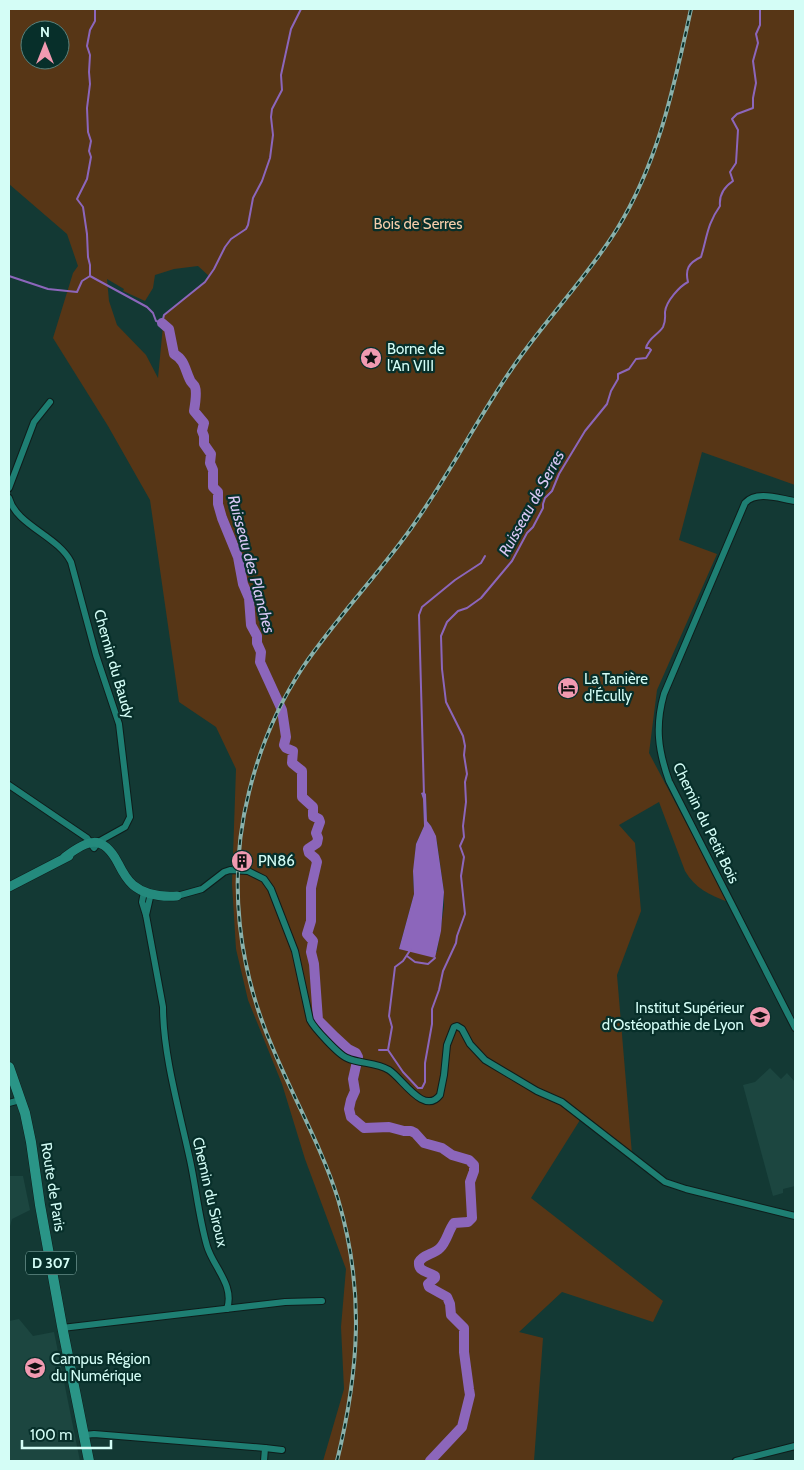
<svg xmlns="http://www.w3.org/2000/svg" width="804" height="1470" font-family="Cabin,sans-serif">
	<rect width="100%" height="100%" fill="#133934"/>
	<g fill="#1c4640">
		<path d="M770 1068 781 1079 787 1073 795 1082V1186L783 1189V1193L773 1196 743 1085 755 1082Z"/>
		<path d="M9 1176H23L30 1210 12 1219 9 1230Z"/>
		<path d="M19 1319 33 1336 54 1332 80 1461H9V1321Z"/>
	</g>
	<path fill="#573616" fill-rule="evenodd" d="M9 9H795V485L702 452 679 540 717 554 657 690 649 753 728 902C709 895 695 888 685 871L659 802 619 825 635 843 641 911 617 975 632 1154 580 1120 531 1198 663 1301 653 1322 562 1292 519 1332 543 1338 534 1461H323L344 1389 341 1327 346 1269 305 1159 282 1084 248 1000 236 949 232 884 236 769 216 727 179 702 150 500 108 426 53 338 73 273 78 266 67 234 9 184ZM30 30H60V60H30ZM198 266 209 276 200 286 164 315 158 378 146 355 117 325 109 301 107 279 124 289 123 291 145 301 153 288 155 275 174 269ZM424 792 426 794 427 821 431 826 437 842 444 892V907L437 952 399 949 414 894 413 876 416 844 424 826 423 799 421 794Z"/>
	<path fill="#8c66bb" d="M424 792 426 794 427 821 431 826 436 836 444 892 441 931 435 958 399 949 414 894 413 871 416 844 424 826 423 799 421 793Z"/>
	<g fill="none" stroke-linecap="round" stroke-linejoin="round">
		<g stroke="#8c66bb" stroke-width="2">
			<path d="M9 276 48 289 77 292 82 281 90 276"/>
			<path d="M90 276 147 307 153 313 156 321 162 323 164 315 205 282 214 269 225 247 231 239 246 229 248 225 253 198 262 181 270 158 273 135 271 117 272 109 282 90 281 75 291 29 301 9"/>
			<path d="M90 276V265L88 257 87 234 83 207 77 199 87 179 91 157 89 151 91 141 88 132 87 108 90 84 89 72 90 55 87 46 90 30 95 21V9"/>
			<path d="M424 795 419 615 422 607 455 580 481 563 485 556"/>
			<path d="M407 956 415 962 428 964 435 958"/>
			<path d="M379 1050H388L403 1072 418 1088H422L425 1082V1063L432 1024V1009L439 990 443 971 456 943 457 936 465 914 461 876 464 857 460 846 464 837 463 826 466 802 465 782 467 774 464 755 465 746 463 736 446 702 442 669 441 636 447 622 458 611 467 608 481 598 512 561 527 533 533 527 543 508V504L545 498 552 491 559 474 585 431 607 404 611 391 618 379V374L629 369 636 359 646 358 651 350 649 348H646C648 338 658 335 663 327 666 321 665 318 665 312 666 301 680 286 688 282 685 270 688 263 701 257 707 238 707 224 720 206 719 196 724 187 733 181L730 172 736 163 738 130 732 119 737 114 753 108V98L756 83 753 61 758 43 756 34 760 25V9"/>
			<path d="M388 1050 392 1027 389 1016 395 967 403 961 411 949"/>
		</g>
		<path stroke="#8c66bb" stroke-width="10" d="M162 323 169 329 174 354C185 360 185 370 190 380 191 383 194 384 195 387 197 392 195 405 194 411L204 423 202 431 204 436V444L211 454 210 463 213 470V487L218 492V504L222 518 238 557 243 584 249 598 251 625 257 636V643L261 652 260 662 282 710 286 737 284 745 286 748 293 751 292 763 302 771V797L313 807V816L319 819 320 822 316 833 318 838 317 843 308 849 309 853 315 858 317 862 311 888V921L307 934 313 941 311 952 314 964 318 1020 335 1037 348 1049 356 1053 358 1057 353 1079 355 1091 351 1100 349 1109 351 1117 364 1128 389 1127 404 1131H411L415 1133 424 1143 442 1148 452 1155 469 1160 474 1165V1171L470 1182 472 1218 468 1222 454 1223C448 1231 447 1241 440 1248 433 1255 423 1254 419 1262 418 1272 427 1271 435 1276V1278L428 1284 429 1287 447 1297 450 1304 451 1315 464 1328V1352L469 1389 470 1395 462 1427 430 1461"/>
		<g stroke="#0e1d1b" stroke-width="8">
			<g id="street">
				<path d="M9 488 34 422 50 402"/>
				<path d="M9 498C16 525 58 536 71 562L96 655 119 724 130 817 125 827 98 842 94 848 87 838 9 785"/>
				<path d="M795 501C780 499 757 490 745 503L664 694C655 726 658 750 669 781L795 1028"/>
				<path d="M144 892 142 902 146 915 151 893"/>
				<path d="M177 896 202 889 224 872 230 870 248 871 264 879 271 889 295 951 310 1020C314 1028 339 1055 347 1058 360 1064 376 1062 389 1070 402 1078 424 1116 440 1095L444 1075 447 1045 454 1027 457 1026 462 1029 470 1044 485 1060 537 1091 562 1102 665 1182 686 1189 795 1216"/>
				<path d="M146 915 163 1007C163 1055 180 1113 190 1160 196 1188 199 1218 207 1246 213 1267 235 1285 227 1309"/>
				<path d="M9 1103 20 1100"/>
				<path d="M62 1328 285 1302 322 1301"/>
				<path d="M85 1435 94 1434 265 1448 264 1461"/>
				<path d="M265 1448 282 1450"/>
				<path d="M736 1461 795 1446"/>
			</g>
		</g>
		<g stroke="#0e1d1b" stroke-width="10">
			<g id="secondary">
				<path d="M65 857C87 840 102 833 118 863 122 871 126 879 133 885 145 895 162 897 177 896"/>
				<path d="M9 887 69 856"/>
			</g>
		</g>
		<g stroke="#0e1d1b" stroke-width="11">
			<path id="primary" d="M9 1067 25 1113 31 1142 40 1205 62 1326 89 1461"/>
		</g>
		<use href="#street" stroke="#1e7f73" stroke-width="6"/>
		<use href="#secondary" stroke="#248a7d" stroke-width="9"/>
		<use href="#primary" stroke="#2a9587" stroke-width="10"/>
		<g stroke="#89b1ab" stroke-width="4">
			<path id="rail" d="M337 1461C359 1371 365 1290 338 1199 322 1148 295 1101 274 1051 238 970 227 879 249 792 260 747 278 705 303 667 335 620 374 579 407 534 446 481 474 424 511 370 544 321 586 279 617 229 659 161 674 86 691 9"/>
		</g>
		<use href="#rail" stroke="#072f2a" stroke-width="2" stroke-dasharray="5.5" stroke-linecap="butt"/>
	</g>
	<defs>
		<g id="sight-disc" transform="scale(1.125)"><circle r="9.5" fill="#f19ab1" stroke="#072f2a"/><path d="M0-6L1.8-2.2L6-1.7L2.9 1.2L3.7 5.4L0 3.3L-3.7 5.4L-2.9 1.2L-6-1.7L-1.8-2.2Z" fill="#111"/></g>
		<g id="hotel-disc" transform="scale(1.125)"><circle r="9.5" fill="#f19ab1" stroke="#072f2a"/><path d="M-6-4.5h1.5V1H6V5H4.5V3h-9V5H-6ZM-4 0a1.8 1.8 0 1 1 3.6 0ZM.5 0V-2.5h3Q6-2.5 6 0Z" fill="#111"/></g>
		<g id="building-disc" transform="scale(1.125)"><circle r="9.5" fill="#f19ab1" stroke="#072f2a"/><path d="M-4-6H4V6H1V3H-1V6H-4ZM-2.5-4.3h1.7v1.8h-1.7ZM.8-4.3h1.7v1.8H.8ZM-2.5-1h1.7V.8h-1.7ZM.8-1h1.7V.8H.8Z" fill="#111"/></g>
		<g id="university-disc" transform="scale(1.125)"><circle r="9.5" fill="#f19ab1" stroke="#072f2a"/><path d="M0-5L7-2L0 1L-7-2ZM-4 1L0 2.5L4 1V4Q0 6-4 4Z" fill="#111"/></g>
	</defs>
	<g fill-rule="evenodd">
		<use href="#sight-disc" x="371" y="358"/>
		<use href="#hotel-disc" x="568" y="688"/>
		<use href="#building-disc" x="242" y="861"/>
		<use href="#university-disc" x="760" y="1017"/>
		<use href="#university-disc" x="35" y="1368"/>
	</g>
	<g text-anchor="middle" stroke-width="4.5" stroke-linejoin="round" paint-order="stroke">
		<rect fill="#072f2a" stroke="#96bfb9" stroke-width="1" x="26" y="1251.5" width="50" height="23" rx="4"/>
		<g font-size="14" font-weight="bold" fill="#d4fdf6">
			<text x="51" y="1268">D 307</text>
		</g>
		<g font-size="15" fill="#f4ccaa" stroke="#072f2a">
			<text x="418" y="229">Bois de Serres</text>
		</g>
		<g font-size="15" fill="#d4fdf6" stroke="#072f2a" text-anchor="start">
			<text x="387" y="354">Borne de<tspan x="387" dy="17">l'An VIII</tspan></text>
			<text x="584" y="684">La Tanière<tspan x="584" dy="17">d'Écully</tspan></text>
			<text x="258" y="866">PN86</text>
			<text x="744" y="1013" text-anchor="end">Institut Supérieur<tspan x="744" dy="17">d'Ostéopathie de Lyon</tspan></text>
			<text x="51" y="1364">Campus Région<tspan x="51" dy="17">du Numérique</tspan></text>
		</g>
		<g font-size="15" fill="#d4fdf6" stroke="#072f2a">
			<text transform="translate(114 664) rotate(74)" y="5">Chemin du Baudy</text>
			<text transform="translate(706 823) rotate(64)" y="5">Chemin du Petit Bois</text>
			<text transform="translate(53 1187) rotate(81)" y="5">Route de Paris</text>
			<text transform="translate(210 1192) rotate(77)" y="5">Chemin du Siroux</text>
		</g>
		<g font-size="16" font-style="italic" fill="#d7c6f3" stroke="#072f2a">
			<text transform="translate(531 503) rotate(-61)" y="6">Ruisseau de Serres</text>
			<text transform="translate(252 564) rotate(75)" y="6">Ruisseau des Planches</text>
		</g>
	</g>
	<rect width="804" height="1470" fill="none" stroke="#d4fdf6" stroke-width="20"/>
	<g transform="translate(45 45)"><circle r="24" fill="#072f2a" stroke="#59817c"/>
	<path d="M0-4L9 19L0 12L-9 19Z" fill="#f19ab1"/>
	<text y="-8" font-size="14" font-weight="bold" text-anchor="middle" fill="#d4fdf6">N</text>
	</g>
	<path d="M22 1440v8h89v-8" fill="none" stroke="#d4fdf6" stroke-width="2.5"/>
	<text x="30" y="1440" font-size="15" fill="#d4fdf6" stroke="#072f2a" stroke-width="4" paint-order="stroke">100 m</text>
</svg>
